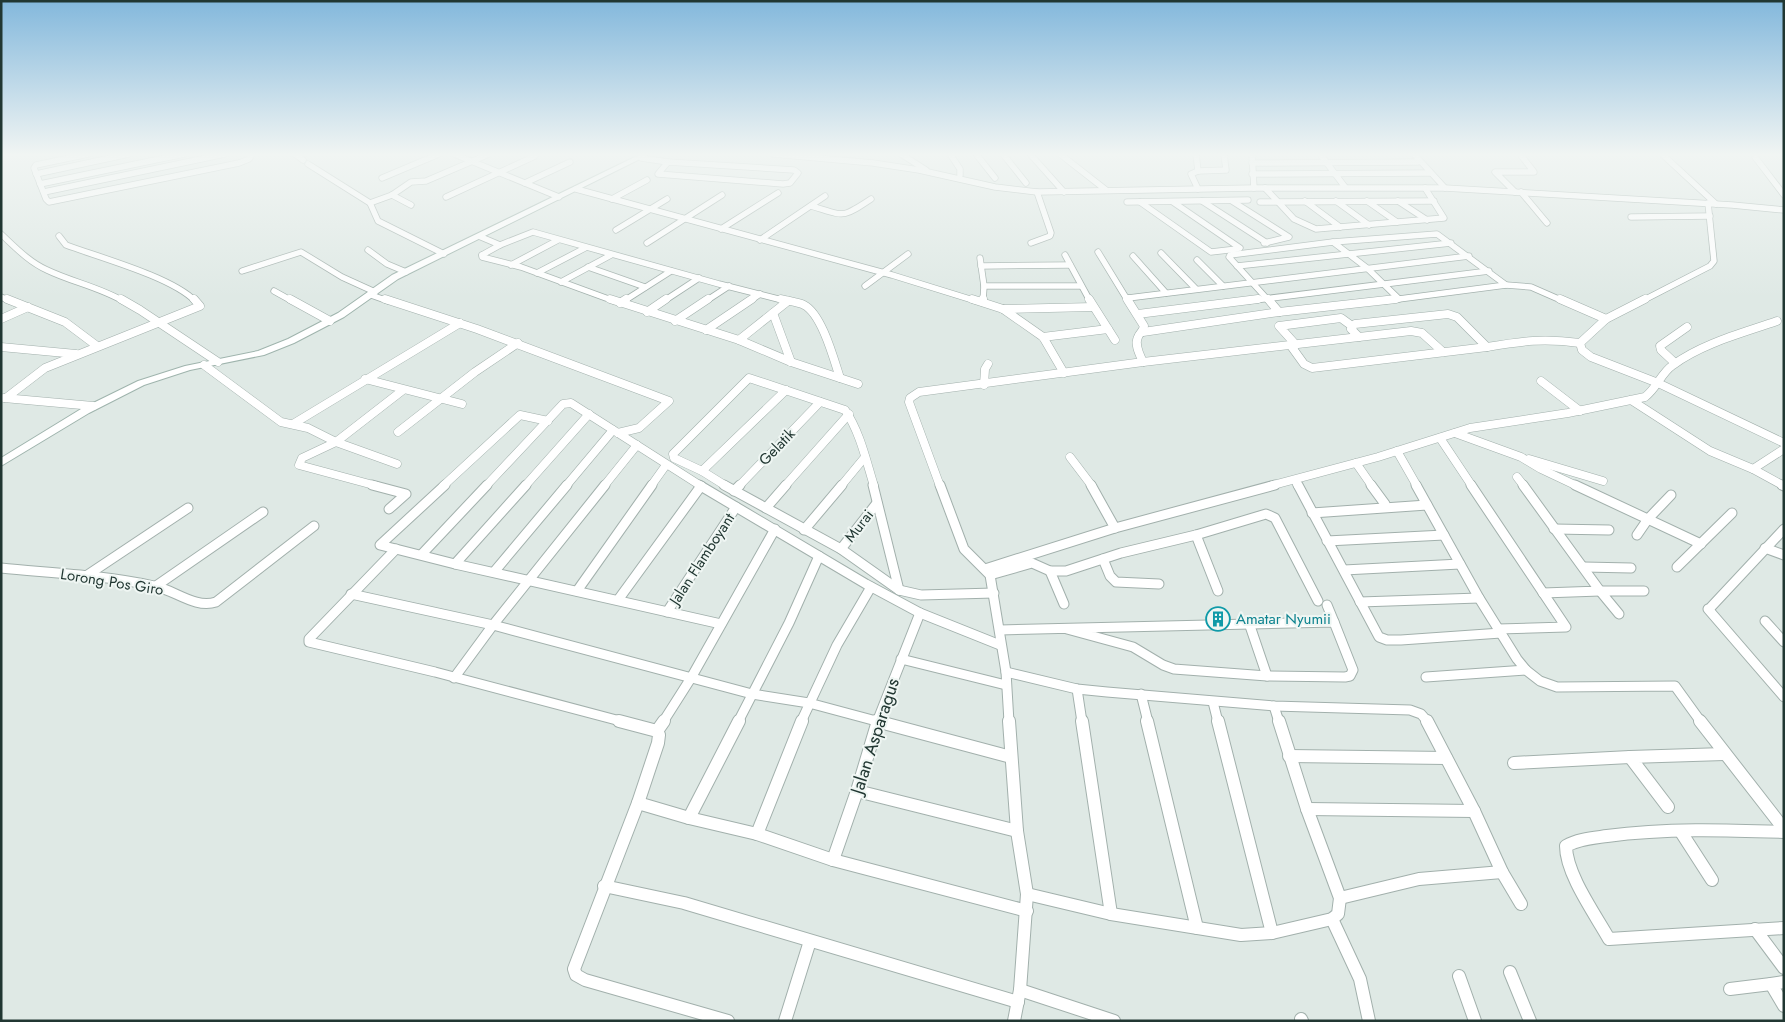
<svg xmlns="http://www.w3.org/2000/svg" width="1785" height="1022" font-family="Jost,sans-serif">
	<rect width="100%" height="100%" fill="#dfe9e5"/>
	<g fill="none" stroke-linecap="round" stroke-linejoin="round">
		<g stroke="#a2b0ac" stroke-width="7">
			<g id="street-far3">
				<path d="M88 154 36 165 34 168 46 199 49 202 239 163 249 159 251 156 249 154"/>
				<path d="M295 154 303 160"/>
				<path d="M454 154 559 197"/>
				<path d="M773 154 873 163 919 170 995 187 1037 192 1254 188H1445L1732 205 1784 210"/>
				<path d="M901 154 926 170"/>
				<path d="M950 154 960 169V175"/>
				<path d="M976 154 995 178"/>
				<path d="M1003 154 1026 183"/>
				<path d="M1030 154 1064 192"/>
				<path d="M1060 154 1106 190"/>
				<path d="M1196 154 1198 171"/>
				<path d="M1252 154 1254 188"/>
				<path d="M1320 154 1345 187"/>
				<path d="M1414 154 1445 188"/>
				<path d="M1662 154 1716 204"/>
				<path d="M1755 157 1784 195"/>
				<path d="M641 158 668 162"/>
				<path d="M668 162 794 170 798 173 790 183 783 184 658 174Z"/>
				<path d="M1252 163 1418 162"/>
				<path d="M308 164 370 203 378 221 444 254"/>
				<path d="M36 174 129 154"/>
				<path d="M1252 174 1430 173"/>
				<path d="M382 178 439 154"/>
				<path d="M525 183 570 162"/>
				<path d="M40 184 184 154"/>
				<path d="M1265 188 1294 219 1316 229 1444 218 1425 188"/>
				<path d="M576 189 892 275 976 301"/>
				<path d="M1198 189 1191 174 1198 171 1226 170 1224 154"/>
				<path d="M44 192 225 154"/>
				<path d="M1515 192 1495 172H1534L1520 154"/>
				<path d="M1521 192 1547 223"/>
				<path d="M392 195 411 205"/>
				<path d="M446 197 535 156"/>
				<path d="M612 199 647 180"/>
				<path d="M1202 201 1267 243"/>
				<path d="M1232 201 1289 237 1264 243"/>
				<path d="M1305 201 1340 227"/>
				<path d="M1336 201 1369 225"/>
				<path d="M1367 201 1397 222"/>
				<path d="M1398 201 1427 220"/>
				<path d="M1127 202 1248 200"/>
				<path d="M1140 202 1211 252 1237 249"/>
				<path d="M1173 202 1240 248"/>
				<path d="M1260 202 1434 201"/>
				<path d="M370 203 392 195 411 182 426 181 489 154"/>
				<path d="M811 206C845 216 841 219 871 199"/>
				<path d="M1631 217 1710 216"/>
				<path d="M721 229 778 193"/>
				<path d="M616 230 667 199"/>
				<path d="M1 234C15 247 29 262 47 270 72 282 99 287 123 301"/>
				<path d="M59 236 66 245C98 257 172 277 195 301"/>
				<path d="M481 237 500 245"/>
				<path d="M760 240 825 196"/>
				<path d="M1333 242 1437 234 1506 285 1399 299"/>
				<path d="M647 243 722 195"/>
				<path d="M1031 243 1050 236 1051 233 1037 192"/>
				<path d="M368 250 387 264 406 272"/>
				<path d="M1098 252 1128 301"/>
				<path d="M1161 253 1196 289"/>
				<path d="M482 255 500 245 533 232 719 284 786 301"/>
				<path d="M482 255V257L521 267 614 301"/>
				<path d="M1065 255 1090 301"/>
				<path d="M1133 256 1166 293"/>
				<path d="M980 258 984 286 983 301"/>
				<path d="M1197 260 1223 286"/>
				<path d="M511 265 558 240"/>
				<path d="M981 266 1070 265"/>
				<path d="M1237 266 1451 243"/>
				<path d="M588 267 645 287"/>
				<path d="M242 271 301 252 342 277 375 292"/>
				<path d="M537 273 585 248"/>
				<path d="M561 282 611 255"/>
				<path d="M1506 285 1531 287 1563 301"/>
				<path d="M865 286 908 254"/>
				<path d="M984 286H1081"/>
				<path d="M274 291 292 301"/>
				<path d="M371 295 388 301"/>
				<path d="M1 297 10 301"/>
				<path d="M1128 298 1469 256"/>
				<path d="M624 301 671 271"/>
				<path d="M664 301 699 278"/>
				<path d="M706 301 729 286"/>
				<path d="M750 301 760 294"/>
				<path d="M1247 301 1489 271"/>
				<path d="M1269 301 1229 257 1230 255 1333 242 1367 268 1399 299 1384 301"/>
				<path d="M1642 301 1710 266 1714 261 1708 203"/>
			</g>
		</g>
		<g stroke="#a2b0ac" stroke-width="9">
			<g id="street-far2">
				<path d="M7 299 65 322 97 346"/>
				<path d="M121 299 140 310 218 362"/>
				<path d="M290 299 330 321"/>
				<path d="M385 299 477 329 669 401 639 428 618 433"/>
				<path d="M610 299 739 340 791 362 858 384"/>
				<path d="M781 299C788 301 798 302 804 305 822 314 834 360 840 378"/>
				<path d="M972 299 1003 309 1043 337 1064 373"/>
				<path d="M1089 299 1115 340"/>
				<path d="M1127 299 1144 326C1143 332 1140 332 1138 337 1134 345 1140 355 1143 362"/>
				<path d="M1268 299 1279 312"/>
				<path d="M1560 299 1606 319"/>
				<path d="M1645 299 1606 319 1580 343 1582 350 1591 357 1658 383 1784 443"/>
				<path d="M983 302V299"/>
				<path d="M620 303 626 299"/>
				<path d="M1003 309 1093 307"/>
				<path d="M647 312 666 299"/>
				<path d="M1279 312 1396 299"/>
				<path d="M773 313 791 362"/>
				<path d="M1138 314 1258 299"/>
				<path d="M1 319 28 307"/>
				<path d="M675 321 708 299"/>
				<path d="M706 330 752 299"/>
				<path d="M1143 332 1279 312"/>
				<path d="M1043 337 1108 329"/>
				<path d="M1359 337 1351 329 1355 324 1448 314 1457 317 1487 347C1523 341 1543 338 1580 343"/>
				<path d="M739 340 788 301"/>
				<path d="M1296 345 1279 326 1341 318 1352 326"/>
				<path d="M1291 346 1304 364 1312 368 1487 347"/>
				<path d="M1 347 76 354"/>
				<path d="M1675 363 1661 350 1660 346 1687 327"/>
				<path d="M204 365 281 422 308 428 336 442 397 464"/>
				<path d="M365 379 462 404"/>
				<path d="M1541 381 1580 411"/>
				<path d="M984 385 985 369 988 364"/>
				<path d="M4 398 93 406"/>
				<path d="M6 398 45 368 200 306 194 299"/>
				<path d="M1631 400 1710 451 1753 469 1784 449"/>
				<path d="M293 424 460 323"/>
				<path d="M398 432 475 372 518 343"/>
				<path d="M1455 433 1521 457 1541 469 1577 486"/>
				<path d="M1440 438 1472 486"/>
				<path d="M1397 451 1417 486"/>
				<path d="M1070 457 1092 486"/>
				<path d="M1529 459 1603 481"/>
				<path d="M1356 463 1372 486"/>
				<path d="M1753 469 1784 486"/>
				<path d="M702 471 786 390"/>
				<path d="M1517 477 1524 486"/>
				<path d="M1295 480 1298 486"/>
				<path d="M377 486 299 465 302 458 336 442 403 390"/>
				<path d="M443 486 520 415 548 421"/>
				<path d="M486 486 563 404 571 403 701 486"/>
				<path d="M525 486 589 414"/>
				<path d="M566 486 613 430"/>
				<path d="M604 486 637 445"/>
				<path d="M651 486 666 465"/>
				<path d="M726 486 702 471 674 458 673 454 749 378 845 410C860 432 866 460 874 486"/>
				<path d="M739 486 820 402"/>
				<path d="M785 486 849 414"/>
				<path d="M841 486 865 457"/>
				<path d="M940 486 909 402 910 398 919 392 1143 362 1411 331 1422 333 1443 352"/>
				<path d="M1270 486 1378 457 1470 428 1568 413 1645 397C1657 388 1661 373 1673 365 1703 343 1743 333 1777 321"/>
			</g>
		</g>
		<g stroke="#a2b0ac" stroke-width="11">
			<g id="street-far1">
				<path d="M372 485 406 494 389 509"/>
				<path d="M445 485 380 545 455 564 721 624"/>
				<path d="M699 485 866 584 920 613 1000 645"/>
				<path d="M724 485 841 549 899 590"/>
				<path d="M873 485 899 590"/>
				<path d="M940 485 964 549 990 575 1006 672 1009 722"/>
				<path d="M1091 485 1115 528"/>
				<path d="M1298 485 1379 637 1387 640H1401L1501 633"/>
				<path d="M1371 485 1385 504"/>
				<path d="M1416 485 1479 598 1517 659 1526 670 1540 681 1557 687 1675 686 1701 722"/>
				<path d="M1471 485 1566 627 1498 629"/>
				<path d="M1523 485 1600 591 1543 593"/>
				<path d="M1575 485 1701 544"/>
				<path d="M1782 485 1784 486"/>
				<path d="M734 491 740 485"/>
				<path d="M766 508 786 485"/>
				<path d="M1312 513 1427 505"/>
				<path d="M1554 529 1609 530"/>
				<path d="M804 530 842 485"/>
				<path d="M1196 535 1218 591"/>
				<path d="M1637 535 1648 519 1671 495"/>
				<path d="M1327 541 1444 535"/>
				<path d="M1765 548 1784 555"/>
				<path d="M396 549 309 639V642L435 672 624 722"/>
				<path d="M841 549 877 503"/>
				<path d="M422 554 487 485"/>
				<path d="M1103 559 1110 576 1116 582 1159 584"/>
				<path d="M455 564 526 485"/>
				<path d="M1584 567 1631 568"/>
				<path d="M1677 567 1732 513"/>
				<path d="M1 568C52 573 104 575 154 586 175 590 195 609 216 602L314 526"/>
				<path d="M985 569 1115 528 1275 485"/>
				<path d="M1344 570 1460 564"/>
				<path d="M1050 571 1064 604"/>
				<path d="M494 572 567 485"/>
				<path d="M990 575 1032 563 1050 571H1066L1121 553 1196 535 1266 514 1275 518 1318 601"/>
				<path d="M86 576 188 508"/>
				<path d="M156 586 263 512"/>
				<path d="M899 590 921 595 994 593"/>
				<path d="M577 591 652 485"/>
				<path d="M351 594 493 625 752 694 809 703 880 722"/>
				<path d="M618 600 701 486"/>
				<path d="M1360 602 1479 598"/>
				<path d="M1327 605 1334 622"/>
				<path d="M1711 607 1784 529"/>
				<path d="M1708 609 1784 697"/>
				<path d="M667 612 736 507"/>
				<path d="M1619 614 1600 591H1644"/>
				<path d="M1765 621 1784 642"/>
				<path d="M1249 623 1267 676"/>
				<path d="M1000 630 1334 622 1353 670 1350 676 1345 677 1267 676 1174 669 1163 665 1133 647 1067 629"/>
				<path d="M901 659 1006 685"/>
				<path d="M1006 672 1077 689 1107 692 1274 706 1410 710 1421 714 1428 722"/>
				<path d="M1426 677 1526 670"/>
				<path d="M454 678 493 625 605 485"/>
				<path d="M1077 689 1082 722"/>
				<path d="M1141 694 1148 722"/>
				<path d="M1213 702 1218 722"/>
				<path d="M1274 706 1279 722"/>
				<path d="M663 722 691 678 775 529"/>
				<path d="M738 722 789 623 819 556"/>
				<path d="M801 722 837 645 871 587"/>
				<path d="M877 722 920 613"/>
			</g>
		</g>
		<g stroke="#a2b0ac" stroke-width="14">
			<g id="street">
				<path d="M619 721 657 731 659 735 658 743 638 803 574 969 576 975 585 980 728 1021"/>
				<path d="M876 721 1011 757"/>
				<path d="M1009 721 1017 831 1027 894 1020 990 1014 1021"/>
				<path d="M1082 721 1111 914"/>
				<path d="M1147 721 1197 928"/>
				<path d="M1218 721 1272 933"/>
				<path d="M1427 721 1474 811 1502 872 1521 904"/>
				<path d="M1700 721 1784 829"/>
				<path d="M657 731 664 721"/>
				<path d="M1289 756 1446 758"/>
				<path d="M1514 763 1630 757"/>
				<path d="M857 791 1017 831"/>
				<path d="M638 803 689 818 757 834 833 860 1027 911"/>
				<path d="M1668 807 1630 757 1724 754"/>
				<path d="M1307 809 1474 811"/>
				<path d="M689 818 739 721"/>
				<path d="M1681 832 1712 880"/>
				<path d="M1784 832C1725 830 1666 828 1607 836 1593 838 1578 839 1566 846 1566 874 1595 914 1609 939L1784 928"/>
				<path d="M757 834 802 721"/>
				<path d="M833 860 857 791 878 721"/>
				<path d="M604 886 684 903 1018 1002"/>
				<path d="M1027 894 1111 914 1241 935 1272 933 1332 919 1338 914 1340 898 1307 809 1279 721"/>
				<path d="M1340 898 1419 879 1502 872"/>
				<path d="M1332 919 1360 979 1369 1021"/>
				<path d="M1755 929 1784 968"/>
				<path d="M1510 972 1530 1021"/>
				<path d="M1459 976 1475 1021"/>
				<path d="M1784 982 1771 984 1784 1006"/>
				<path d="M1730 989 1771 984"/>
				<path d="M1020 990 1114 1021"/>
				<path d="M1301 1019 1302 1021"/>
				<path d="M785 1021 810 941"/>
			</g>
		</g>
		<g stroke="#9fb4ad" stroke-width="2">
			<path id="secondary" d="M641 154H650L398 279 344 317 294 343 264 355 190 370 144 385 89 413 1 466V458L81 409 138 381 185 366 258 351 288 339 338 313 392 275Z"/>
		</g>
		<use href="#street-far3" stroke="#fff" stroke-width="5.5"/>
		<use href="#street-far2" stroke="#fff" stroke-width="8"/>
		<use href="#street-far1" stroke="#fff" stroke-width="9"/>
		<use href="#street" stroke="#fff" stroke-width="12"/>
		<use href="#secondary" fill="#fff" fill-rule="evenodd"/>
	</g>
	<linearGradient id="sky" x2="0" y2="1"><stop stop-color="#83b8dc"/><stop offset="0.52" stop-color="#f1f5f3"/><stop offset="1" stop-color="#f1f5f3" stop-opacity="0"/></linearGradient>
	<rect width="1785" height="297" fill="url(#sky)"/>
	<defs>
		<g id="building-ring" transform="scale(1.25)"><circle r="9.5" fill="#eff6f3" stroke="#0f9aa8" stroke-width="1.5"/><path d="M-4-6H4V6H1V3H-1V6H-4ZM-2.5-4.3h1.7v1.8h-1.7ZM.8-4.3h1.7v1.8H.8ZM-2.5-1h1.7V.8h-1.7ZM.8-1h1.7V.8H.8Z" fill="#0f9aa8"/></g>
	</defs>
	<g fill-rule="evenodd">
		<use href="#building-ring" x="1218" y="619"/>
	</g>
	<g text-anchor="middle" stroke-width="4" stroke-linejoin="round" paint-order="stroke">
		<g font-size="15" fill="#213732" stroke="#eff6f3">
			<text transform="translate(777 447) rotate(-46)" y="5">Gelatik</text>
			<text transform="translate(859 526) rotate(-52)" y="5">Murai</text>
			<text transform="translate(702 559) rotate(-57)" y="5">Jalan Flamboyant</text>
			<text transform="translate(112 582) rotate(9)" y="5">Lorong Pos Giro</text>
		</g>
		<g font-size="15" fill="#0d838f" stroke="#eff6f3" text-anchor="start">
			<text x="1236" y="624">Amatar Nyumii</text>
		</g>
		<g font-size="18" fill="#213732" stroke="#eff6f3">
			<text transform="translate(875 736) rotate(-72)" y="6">Jalan Asparagus</text>
		</g>
	</g>
	<rect width="1785" height="1022" fill="none" stroke="#213732" stroke-width="5"/>
</svg>
